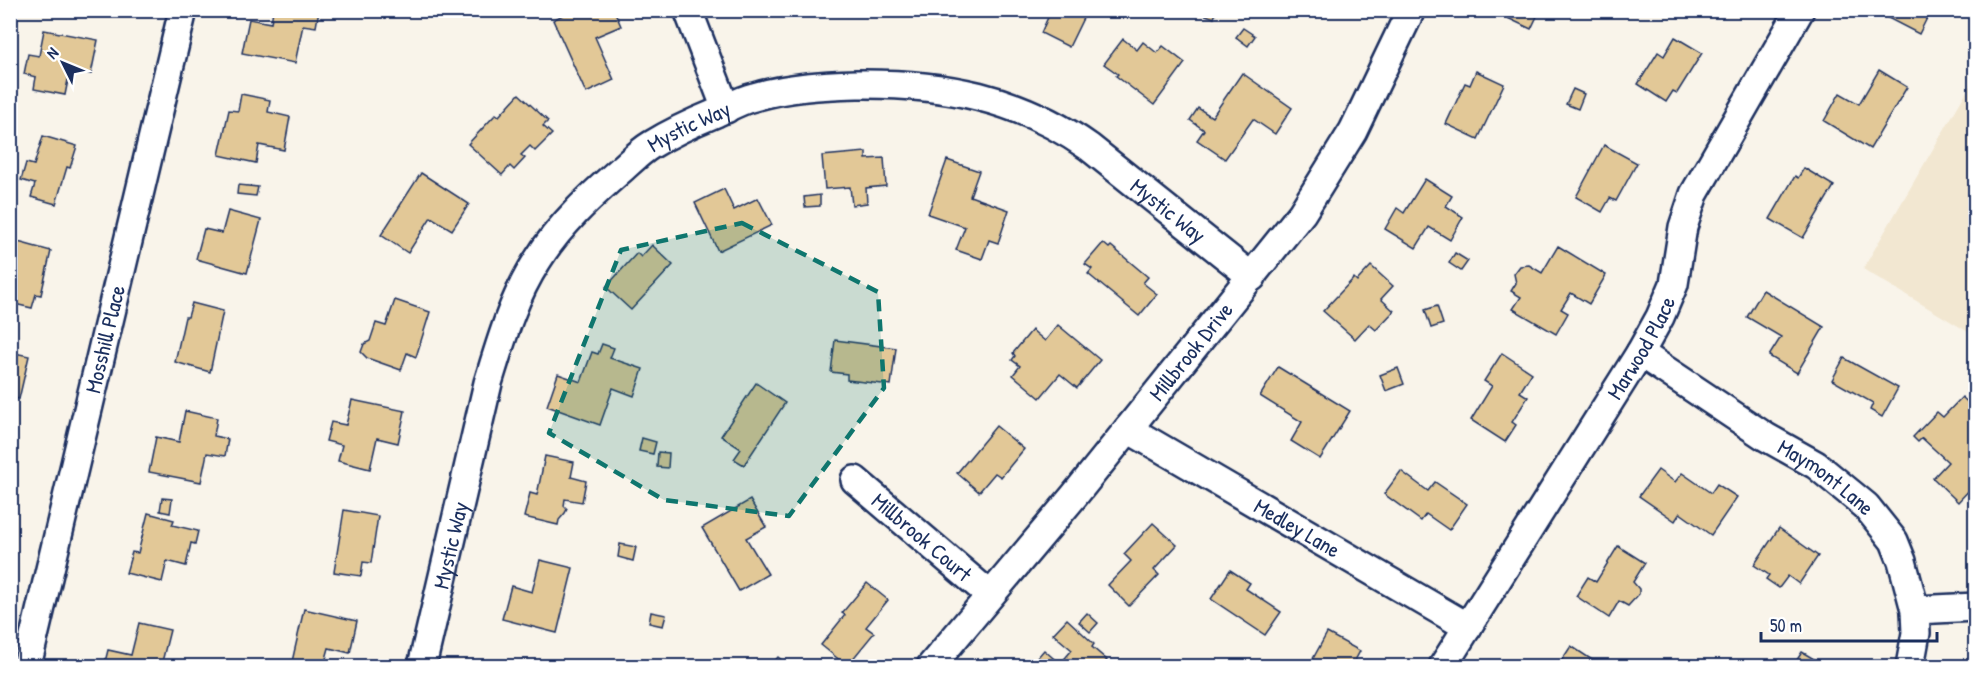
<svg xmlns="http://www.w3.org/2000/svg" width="1986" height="677" font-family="'Patrick Hand',sans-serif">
	<rect width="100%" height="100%" fill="#f9f4ea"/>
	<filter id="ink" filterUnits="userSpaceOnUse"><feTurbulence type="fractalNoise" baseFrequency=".0167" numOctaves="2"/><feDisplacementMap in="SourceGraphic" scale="12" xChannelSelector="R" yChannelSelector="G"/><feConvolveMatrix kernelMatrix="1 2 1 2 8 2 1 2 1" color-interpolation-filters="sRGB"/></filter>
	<g filter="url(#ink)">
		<path fill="#f2e7d1" d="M1975 77V336L1863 269Z"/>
		<g fill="#e2c897" stroke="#1b2f5e" stroke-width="1.5">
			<path d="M273 10H319L316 27 303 25 295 63 242 53 249 19 271 23Z"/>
			<path d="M572 10H614L621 26 595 37 614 80 586 93 553 20Z"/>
			<path d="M942 10H964L963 16 941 14Z"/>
			<path d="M1040 10H1087L1069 47 1041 33 1049 15Z"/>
			<path d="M1205 10H1217L1214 18 1203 14Z"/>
			<path d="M1498 10H1540L1531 29 1497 13Z"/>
			<path d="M1890 10H1935L1932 16 1929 14 1919 34 1886 17Z"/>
			<path d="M1243 28 1255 36 1248 46 1236 37Z"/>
			<path d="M44 30 98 40 91 74 70 70 65 95 34 89 36 77 24 74 28 54 39 56Z"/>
			<path d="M1675 37 1702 53 1677 93 1673 91 1666 102 1638 84 1658 52 1664 56Z"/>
			<path d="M1123 39 1137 50 1143 42 1157 53 1163 46 1185 63 1154 105 1116 76 1118 74 1104 64Z"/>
			<path d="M1879 70 1907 87 1870 149 1824 121 1840 93 1859 104Z"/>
			<path d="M1476 71 1504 84 1478 139 1446 124 1465 83 1470 85Z"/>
			<path d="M1242 73 1292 108 1275 134 1253 119 1225 159 1197 140 1204 130 1190 120 1198 108 1212 117Z"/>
			<path d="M1573 89 1584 94 1578 109 1566 104Z"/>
			<path d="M241 94 270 100 268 112 290 117 284 150 259 145 256 163 219 155 229 110 238 111Z"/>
			<path d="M519 94 548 121 543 126 552 134 535 151 530 146 521 155 525 158 514 170 510 166 502 175 468 144 496 114 499 116Z"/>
			<path d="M43 136 77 146 70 168 67 167 56 204 31 197 35 184 21 180 26 163 34 165Z"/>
			<path d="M1604 145 1637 163 1616 201 1610 198 1602 212 1576 197Z"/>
			<path d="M866 152V159L884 158 886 186 866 188 867 203 852 205 850 187 825 189 822 156Z"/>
			<path d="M947 160 979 171 970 196 1009 210 998 243 989 240 982 259 956 250 965 227 928 214Z"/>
			<path d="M1804 168 1834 186 1803 238 1770 219 1795 176 1798 178Z"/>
			<path d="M421 173 469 204 452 230 431 217 408 253 381 235Z"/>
			<path d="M1425 179 1452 196 1446 206 1463 217 1450 240 1429 227 1416 248 1385 229 1397 208 1404 213Z"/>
			<path d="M238 185 258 187 256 196 237 194Z"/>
			<path d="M724 189 734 210 758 198 772 225 718 251 695 203Z"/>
			<path d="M820 195V206L805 207 804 197Z"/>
			<path d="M228 211 261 220 247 273 196 259 204 229 222 233Z"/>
			<path d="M18 242 51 251 41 295 36 294 32 308 10 303V269Z"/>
			<path d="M1103 243 1109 248 1111 246 1148 277 1143 283 1157 294 1139 316 1088 274 1092 269 1085 264Z"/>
			<path d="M652 245 673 265 631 310 606 287 637 253 641 257Z"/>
			<path d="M1558 246 1606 275 1589 304 1571 293 1561 309 1568 313 1556 334 1513 309 1521 297 1511 291 1516 283 1514 274 1520 266 1529 265 1542 273Z"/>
			<path d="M1455 253 1468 261 1461 271 1449 263Z"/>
			<path d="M1371 266 1393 286 1381 299 1394 311 1376 330 1369 324 1355 339 1323 311 1354 278 1357 281Z"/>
			<path d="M1763 290 1824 327 1797 373 1769 356 1781 337 1747 317Z"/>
			<path d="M395 300 430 312 416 357 407 353 401 370 367 358 361 352 364 344 370 341 376 323 386 326Z"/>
			<path d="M192 303 223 311 210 372 175 362 185 317H188Z"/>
			<path d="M1437 306 1443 324 1431 328 1425 310Z"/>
			<path d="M1058 325 1100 360 1077 388 1060 374 1040 398 1013 375 1020 366 1012 360 1015 356 1013 353 1032 330 1045 341Z"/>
			<path d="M835 340 896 348 891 385 847 380V374L831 372Z"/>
			<path d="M602 344 614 348 610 358 643 369 634 396 613 388 600 425 547 406 558 374 581 382 592 352 598 354Z"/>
			<path d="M10 352 29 356 19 399 10 397Z"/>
			<path d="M1502 353 1532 373 1520 392 1528 397 1512 422 1516 425 1505 442 1471 420 1492 386 1484 381Z"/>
			<path d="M1844 358 1898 388 1882 417 1870 410 1873 403 1832 380Z"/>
			<path d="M1278 367 1350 411 1320 459 1291 441 1302 422 1260 396Z"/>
			<path d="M1398 368 1404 384 1386 391 1380 375Z"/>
			<path d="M756 383 785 403 744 465 734 459 741 449 721 436Z"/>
			<path d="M1962 397 1976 410V439L1973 442 1976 444V483L1958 502 1933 478 1948 462 1922 438 1918 442 1913 437 1937 412 1943 417Z"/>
			<path d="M352 400 405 411 398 443 377 438 370 469 338 461 342 445 326 441 331 422 346 425Z"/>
			<path d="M185 411 217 418 214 436 228 439 225 456 207 453 201 482 149 472 156 437 179 442Z"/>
			<path d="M996 426 1024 449 1001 477 995 473 979 492 957 473Z"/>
			<path d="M642 438 656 442 653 454 639 451Z"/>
			<path d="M658 452 669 453 668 468 657 467Z"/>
			<path d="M545 456 574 462 571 477 586 481 582 502 565 499 564 506 567 509 565 513 559 520 558 525 524 517 530 493 537 495Z"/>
			<path d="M1658 470 1675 482 1682 473 1711 493 1717 484 1737 497 1711 535 1680 513 1675 521 1639 496Z"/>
			<path d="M1401 471 1428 491 1435 482 1467 504 1449 530 1426 514 1421 521 1384 494Z"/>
			<path d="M162 498 172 499 170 513 160 511Z"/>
			<path d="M750 500 766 527 746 538 768 574 739 591 702 528Z"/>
			<path d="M344 510 378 516 371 563 363 562 361 576 334 572Z"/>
			<path d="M148 513 174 520 172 525 198 531 195 544 191 543 186 566 167 561 162 582 126 573 132 552 138 553Z"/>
			<path d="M1153 523 1177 545 1154 570 1159 575 1129 606 1108 585 1131 561 1124 554Z"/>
			<path d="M1779 528 1818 556 1799 584 1788 576 1779 588 1766 579 1769 575 1754 565Z"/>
			<path d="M620 544 636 547 633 561 618 557Z"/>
			<path d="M1618 546 1645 563 1633 582 1639 589V594L1628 606 1619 601 1609 618 1576 596 1588 577 1596 582Z"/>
			<path d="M540 560 573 568 557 633 502 619 511 586 532 592Z"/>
			<path d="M1230 570 1250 583 1246 589 1281 612 1265 635 1211 599Z"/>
			<path d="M867 583 888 600 866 627 874 633 847 666 821 645 845 615 842 613Z"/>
			<path d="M304 609 357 621 350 653 329 648 324 666H291Z"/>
			<path d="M651 612 666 615 663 626 649 623Z"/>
			<path d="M1087 613 1098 623 1090 632 1079 622Z"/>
			<path d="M1067 619 1094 644 1092 647 1107 660 1101 666H1030L1044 650 1060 664 1072 650 1053 634Z"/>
			<path d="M139 623 170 630 161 666H104L108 650 131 655Z"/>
			<path d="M1327 633 1360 651 1352 666H1309Z"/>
			<path d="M1571 646 1600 665 1599 666H1558Z"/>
			<path d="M1802 652 1826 666H1793Z"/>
			<path d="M778 657 789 666 771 665Z"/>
		</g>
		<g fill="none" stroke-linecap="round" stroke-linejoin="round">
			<g stroke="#1b2f5e" stroke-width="32">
				<g id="minor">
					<path d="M688 10 726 109"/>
					<path id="s1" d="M1640 353 1766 437 1816 465 1866 506 1894 541 1902 561 1915 610 1916 633 1910 666"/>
					<path id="s2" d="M1128 429 1468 627"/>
					<path id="s3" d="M855 480 990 595"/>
					<path d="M1915 610 1976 607"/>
					<path id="s4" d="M27 666 183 10"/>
					<path id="s5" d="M422 666 488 383C501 341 513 298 537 261 559 225 592 195 623 168 632 160 641 151 651 145 672 132 694 122 716 113 729 107 741 100 754 97 788 87 823 85 857 84 943 83 1018 97 1089 147L1252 277"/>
					<path id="s6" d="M931 666 1074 496 1302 213 1353 131 1411 10"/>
					<path id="s7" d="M1443 666 1640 353 1660 317 1674 284 1683 227 1694 194 1800 10"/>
				</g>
			</g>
			<use href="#minor" stroke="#fff" stroke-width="27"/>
		</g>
	</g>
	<path fill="#0f766e" fill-opacity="0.2" stroke="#0f766e" stroke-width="4.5" stroke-dasharray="12 8" stroke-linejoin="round" d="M742 223 878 292 884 388 789 516 664 500 549 433 621 250Z"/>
	<g text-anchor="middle" stroke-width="4.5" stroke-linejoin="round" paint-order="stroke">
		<g font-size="22" fill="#1b2f5e" stroke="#fff">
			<text dy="8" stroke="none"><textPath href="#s5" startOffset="628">Mystic Way</textPath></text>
			<text dy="8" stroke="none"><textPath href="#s5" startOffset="1150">Mystic Way</textPath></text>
			<text dy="8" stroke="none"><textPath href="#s4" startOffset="336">Mosshill Place</textPath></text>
			<text dy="8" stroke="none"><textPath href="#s7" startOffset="375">Marwood Place</textPath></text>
			<text dy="8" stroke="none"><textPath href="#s6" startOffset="408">Millbrook Drive</textPath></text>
			<text dy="8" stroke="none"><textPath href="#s1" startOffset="224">Maymont Lane</textPath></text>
			<text dy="8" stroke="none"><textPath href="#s2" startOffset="196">Medley Lane</textPath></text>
			<text dy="8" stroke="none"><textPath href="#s3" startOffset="88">Millbrook Court</textPath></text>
			<text dy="8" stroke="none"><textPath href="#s5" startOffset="124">Mystic Way</textPath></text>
		</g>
	</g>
	<rect width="1986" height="677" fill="none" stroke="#fff" stroke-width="36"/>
	<rect x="18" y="18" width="1950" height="641" fill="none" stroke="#1b2f5e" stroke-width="2" filter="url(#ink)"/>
	<g transform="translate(63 63) rotate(313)" stroke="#ffffff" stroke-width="4.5" paint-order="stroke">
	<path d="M0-4.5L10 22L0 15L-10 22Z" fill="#1b2f5e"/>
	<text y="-9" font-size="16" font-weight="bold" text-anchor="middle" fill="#1b2f5e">N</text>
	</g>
	<path d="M1761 632v9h176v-9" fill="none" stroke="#1b2f5e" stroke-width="3"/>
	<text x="1770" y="632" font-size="18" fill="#1b2f5e" stroke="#ffffff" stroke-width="4.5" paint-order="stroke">50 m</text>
</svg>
